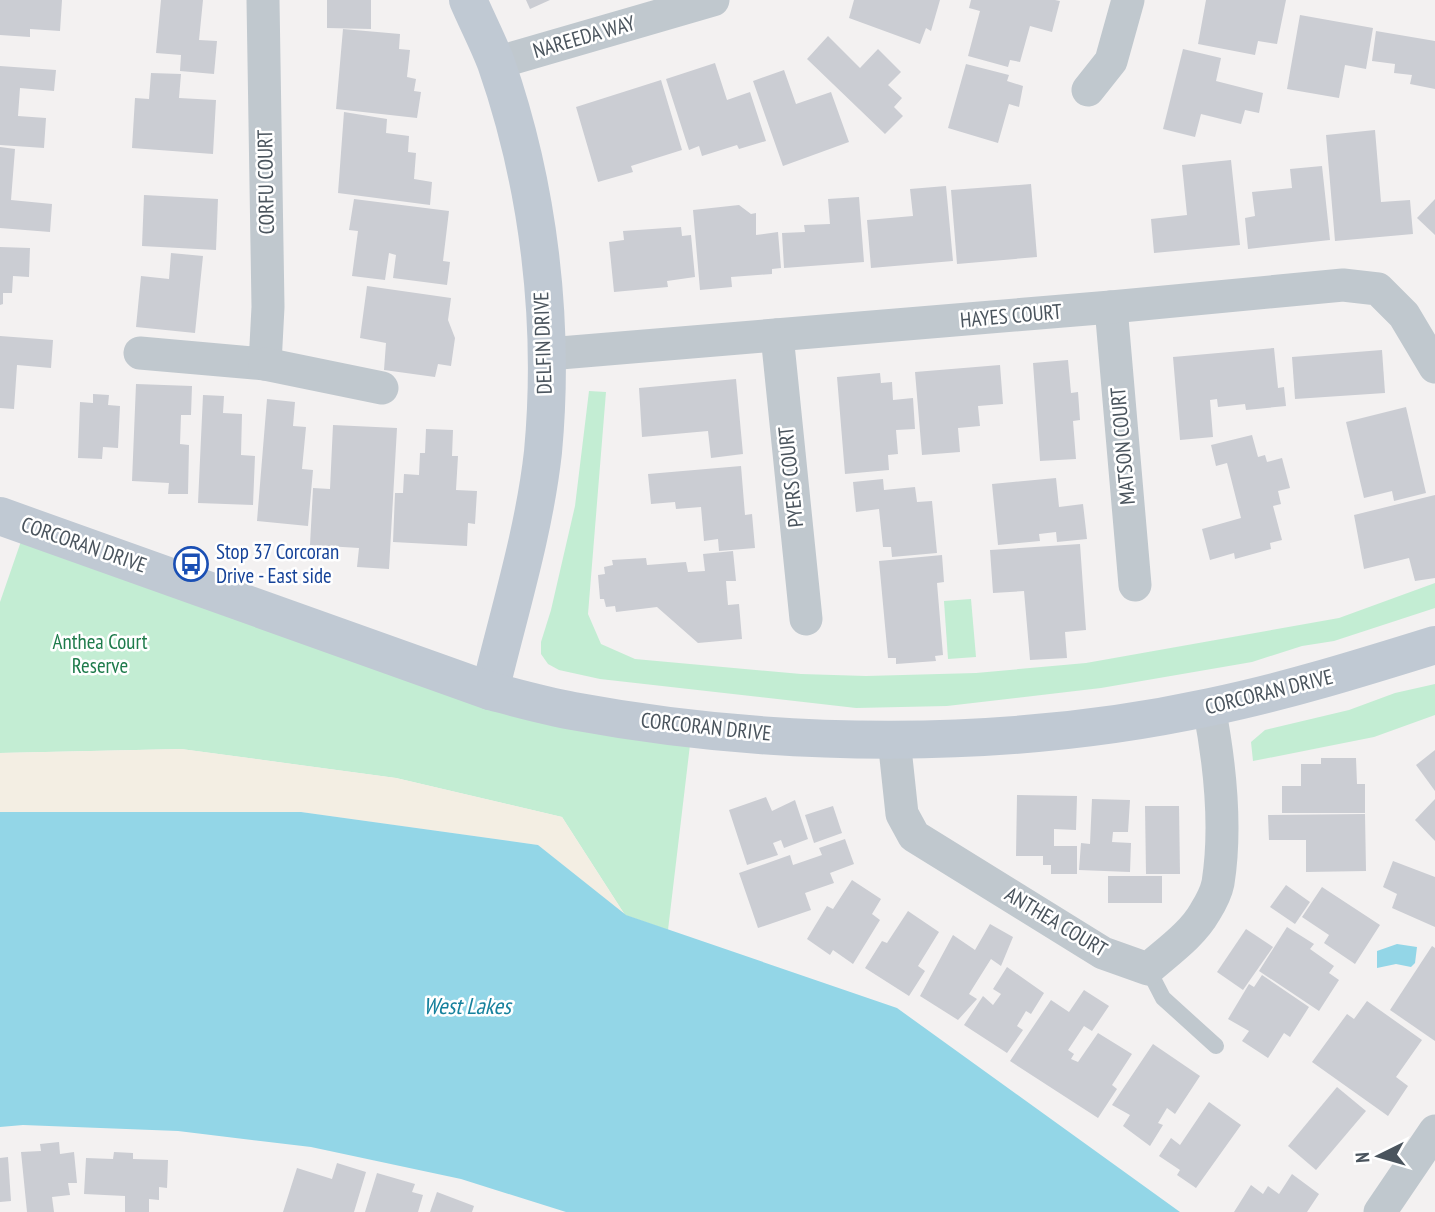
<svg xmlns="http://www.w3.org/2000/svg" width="1435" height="1212" font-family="'PT Sans Narrow',sans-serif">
	<rect width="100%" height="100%" fill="#f3f1f1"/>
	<g fill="#c3edd3">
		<path d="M589 391 606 392 588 614 601 644 635 659 801 674 866 676 976 673 1086 663 1339 618 1435 583V608L1334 641 1302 646 1252 662 1101 688 947 706 856 708 600 679 559 670 548 664 541 654V642L551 610 575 506Z"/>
		<path d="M27 524 490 691 692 728 668 930 625 915 562 817 396 778 181 749 0 753V602Z"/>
		<path d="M971 599 976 657 948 659 944 601Z"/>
		<path d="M1435 684V715L1374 737 1253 761 1251 742 1265 730 1349 710 1395 693Z"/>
	</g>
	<path fill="#f3eee3" d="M181 749 396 778 562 817 625 915 538 845 301 812H0V753Z"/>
	<g fill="#93d6e7">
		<path d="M0 812H301L538 845 626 915 897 1008 1180 1212H566L461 1179 311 1147 178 1131 23 1125 0 1127Z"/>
		<path d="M1397 944 1417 947 1415 963 1411 967 1396 964 1377 968V951Z"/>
	</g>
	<g fill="#cbcdd3">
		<path d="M0 0H62L60 31 30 29V37L0 35Z"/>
		<path d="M161 0H203L199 40 217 41 214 74 180 71 181 55 156 53Z"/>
		<path d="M327 0H371V29L327 28Z"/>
		<path d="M526 0H550L530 9Z"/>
		<path d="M854 0H940L931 31 926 28 920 44 849 18Z"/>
		<path d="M971 0H1055L1060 1 1052 32 1030 26 1020 62 1010 60 1008 67 968 56 980 11 969 8Z"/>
		<path d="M1206 0H1286L1277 44 1258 41 1255 55 1198 44Z"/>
		<path d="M1300 15 1373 28 1366 69 1345 65 1339 98 1287 89Z"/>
		<path d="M343 29 400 34 399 49 410 50 407 77 416 79 414 91 421 92 417 118 336 109Z"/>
		<path d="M1376 31 1435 41V89L1410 84 1412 75 1394 73 1395 64 1372 61Z"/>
		<path d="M828 36 860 68 878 49 901 72 888 85 902 98 894 107 903 116 885 134 807 59Z"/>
		<path d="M1183 49 1221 58 1216 81 1263 93 1259 113 1245 110 1241 124 1201 114 1195 137 1163 129Z"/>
		<path d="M715 63 727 100 750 92 766 141 739 149 737 145 702 156 699 146 689 150 666 79Z"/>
		<path d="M966 64 1009 75 1007 81 1023 86 1019 107 1009 104 998 143 948 128Z"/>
		<path d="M0 66 56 70 54 91 20 88 18 116 46 118 44 148 0 145Z"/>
		<path d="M784 70 796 104 831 92 849 142 783 166 753 81Z"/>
		<path d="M151 73 181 74 179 98 216 100 213 154 132 148 135 98 149 99Z"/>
		<path d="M661 80 682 150 631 166 633 172 598 182 576 107Z"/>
		<path d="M344 112 387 119 386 133 409 136 408 152 416 153 414 179 432 182 430 205 338 193Z"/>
		<path d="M1375 130 1381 202 1410 200 1413 234 1335 241 1326 135Z"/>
		<path d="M0 147 15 149 11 200 52 204 50 232 0 228Z"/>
		<path d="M1231 160 1240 245 1154 253 1151 219 1187 215 1182 165Z"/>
		<path d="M1322 166 1330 240 1248 249 1245 218 1255 216 1252 192 1292 188 1290 169Z"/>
		<path d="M1031 184 1037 257 957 264 951 190Z"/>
		<path d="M946 186 953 261 871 268 867 220 913 216 910 189Z"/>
		<path d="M144 195 218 199 216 250 142 246Z"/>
		<path d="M859 197 864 262 784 268 782 233 805 232 804 225 830 224 828 199Z"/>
		<path d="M354 199 449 211 443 261 450 262 447 285 393 278 396 255 389 253 385 280 352 276 358 231 349 230Z"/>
		<path d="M1435 199V235L1417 218Z"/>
		<path d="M739 205 751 214 756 213V235L778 232 781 268 772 269V274L731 277 732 287 700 290 693 210Z"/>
		<path d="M681 227 682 236 691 235 695 277 667 281 668 287 614 292 609 242 624 240 623 231Z"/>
		<path d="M0 247 30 248 29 277 13 276 12 293H3V304L0 305Z"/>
		<path d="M171 253 203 256 195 333 136 327 141 276 169 279Z"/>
		<path d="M367 286 451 298 448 320 455 338 451 366 438 364 435 377 384 370 386 343 360 338Z"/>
		<path d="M0 336 53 340 51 368 17 365 14 409 0 408Z"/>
		<path d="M1274 348 1278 388 1284 387 1286 406 1246 410 1245 404 1218 407 1217 399 1210 400 1213 437 1180 440 1173 357Z"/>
		<path d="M1382 350 1385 393 1295 399 1292 357Z"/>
		<path d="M1068 360 1071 393 1078 392 1080 420 1073 421 1076 459 1040 461 1033 363Z"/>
		<path d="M1000 365 1003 404 978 406 980 426 958 428 960 452 922 455 915 372Z"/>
		<path d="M880 373 881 383 892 382 893 400 913 398 915 429 896 430 898 454 888 455 889 470 845 474 837 377Z"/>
		<path d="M736 379 743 454 711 458 708 431 642 437 639 388Z"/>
		<path d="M136 384 192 386 191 415H181L180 444 189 445 188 494H168L169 483 132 481Z"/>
		<path d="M93 394 109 395 108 405 120 406 118 448 103 447 102 459 78 458 80 402 93 403Z"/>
		<path d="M203 395 224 396 223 413 242 414 241 455 255 456 253 505 198 503Z"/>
		<path d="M267 399 295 402 293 426 306 427 302 469 313 470 308 526 257 521Z"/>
		<path d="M1406 407 1426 493 1394 501 1392 491 1364 498 1346 422Z"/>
		<path d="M333 425 397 428 389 569 357 567 359 548 310 545 313 488 330 489Z"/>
		<path d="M426 429 453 430 452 456H458L456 490 477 491 475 524 468 523 467 546 393 542 395 493H403L404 474 419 475 420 453H425Z"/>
		<path d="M1252 435 1258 457 1265 455 1267 462 1282 458 1290 488 1278 491 1281 504 1273 506 1282 540 1270 543 1271 549 1235 559 1234 553 1210 560 1202 529 1241 518 1227 463 1216 466 1211 445Z"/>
		<path d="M741 466 745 515 752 514 755 548 719 551 718 539 704 541 701 507 676 509 675 502 651 504 648 474Z"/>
		<path d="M1056 478 1059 507 1083 504 1087 539 1057 542 1056 532 1039 534 1040 541 998 545 992 484Z"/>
		<path d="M883 479 884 490 915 487 917 502 932 501 937 553 892 557 891 547H883L879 509 856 512 853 482Z"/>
		<path d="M1435 495V578L1415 581 1409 558 1364 569 1354 515Z"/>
		<path d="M1080 544 1086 630 1065 632 1067 658 1030 660 1024 591 993 593 990 550Z"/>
		<path d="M733 551 736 581H726L728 605 739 604 742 639 698 643 657 607 616 612 615 606 606 607 604 599H600L598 575 605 574 604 567 613 565 612 560 646 558 647 565 686 562 688 572 705 571 703 554Z"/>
		<path d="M942 555 944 582 937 583 943 655 935 656 936 661 896 664V658H888L879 561Z"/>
		<path d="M1435 750V791L1416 765Z"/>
		<path d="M1321 758H1356L1357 784H1365V813H1282V786H1301V764H1321Z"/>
		<path d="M1017 795 1077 796 1076 830 1054 829V846H1077V874H1051V865H1043V856H1016Z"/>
		<path d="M766 797 772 811 795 800 808 839 784 848 781 840 773 843 778 855 747 865 729 810Z"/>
		<path d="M1092 799 1130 800 1128 832H1113L1112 842 1131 843 1130 872 1079 870 1081 843 1090 844Z"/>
		<path d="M1435 799V841L1415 820Z"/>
		<path d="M833 806 842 833 814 843 805 815Z"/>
		<path d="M1145 806H1179L1180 874H1146Z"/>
		<path d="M1365 814 1366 871 1306 872V840H1269L1268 815Z"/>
		<path d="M845 839 854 864 830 873 834 883 805 893 811 910 758 928 739 873 790 855 793 865 822 855 819 848Z"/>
		<path d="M1393 861 1435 877V927L1392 908 1397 894 1383 887Z"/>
		<rect x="1108" y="876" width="54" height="27"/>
		<path d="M852 880 881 899 872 914 880 920 853 964 833 950 830 955 807 939 827 906 833 909Z"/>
		<path d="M1286 885 1310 902 1295 924 1270 907Z"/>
		<path d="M1322 887 1380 925 1355 964 1324 943 1329 935 1302 917Z"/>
		<path d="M908 911 939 932 918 966 925 971 909 996 865 968 882 941 887 943Z"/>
		<path d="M990 924 1013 937 1001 966 991 959 969 994 977 999 958 1020 920 996 953 935 975 950Z"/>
		<path d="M1287 927 1314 944 1310 949 1334 966 1329 973 1339 980 1319 1011 1259 971Z"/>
		<path d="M1246 929 1273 947 1243 990 1217 972Z"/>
		<path d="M1432 946 1435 948V1041L1390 1010Z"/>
		<path d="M1007 967 1044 993 1031 1014 1026 1011 1017 1026 1023 1030 1007 1053 964 1025 983 996 993 1005 1001 994 993 989Z"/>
		<path d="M1262 975 1309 1007 1290 1037 1284 1033 1268 1058 1242 1041 1249 1031 1228 1019 1249 984 1254 987Z"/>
		<path d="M1084 990 1109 1006 1092 1031 1084 1026 1068 1050 1074 1054 1071 1059 1078 1062 1098 1033 1132 1054 1112 1085 1117 1089 1098 1118 1010 1061 1051 1000 1069 1012Z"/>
		<path d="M1367 1001 1422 1040 1396 1077 1408 1086 1388 1116 1312 1062 1347 1014 1354 1019Z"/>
		<path d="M1153 1044 1200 1076 1175 1114 1167 1108 1158 1123 1163 1125 1150 1146 1123 1126 1130 1115 1112 1105Z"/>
		<path d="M1337 1087 1366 1111 1316 1170 1288 1146Z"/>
		<path d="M1209 1102 1241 1125 1196 1188 1177 1175 1180 1170 1159 1156 1171 1138 1180 1145Z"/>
		<path d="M59 1142 60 1154 74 1152 77 1183H68L70 1195 52 1197 54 1212H27L21 1152 41 1151 40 1144Z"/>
		<path d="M114 1152 133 1153V1159L168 1160 167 1188 159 1187V1200L149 1199V1212H125V1196L84 1194 86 1158 113 1159Z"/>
		<path d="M8 1157 11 1201 0 1202V1158Z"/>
		<path d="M337 1163 366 1172 354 1212H283L297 1168 332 1179Z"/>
		<path d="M377 1173 415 1184 412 1192 423 1195 418 1212H365Z"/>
		<path d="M1292 1174 1319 1194 1307 1212H1234L1251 1185 1263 1194 1268 1186 1279 1194Z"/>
		<path d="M437 1192 474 1206 472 1212H430Z"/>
	</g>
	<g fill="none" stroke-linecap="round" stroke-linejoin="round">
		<path stroke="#c0c8ce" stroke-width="16" d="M1148 969 1163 998 1216 1046"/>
		<g stroke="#c0c8ce" stroke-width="33">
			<path d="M496 63 713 0"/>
			<path d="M1088 90 1111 61 1128 0"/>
			<path d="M1111 307 1135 585"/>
			<path d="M777 335 806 619"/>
			<path d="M140 353 265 364 268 307 263 0"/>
			<path d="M548 354 1111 307 1343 285 1378 289 1404 315 1435 367"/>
			<path d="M265 364 382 388"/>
			<path d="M894 739 902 814 914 836 1103 953 1148 969C1167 952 1192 935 1205 912 1210 904 1216 893 1218 883 1227 826 1220 764 1209 707"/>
			<path d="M1380 1212 1435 1131"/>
		</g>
		<g stroke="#c0c9d3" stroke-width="38">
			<path d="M468 0C477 21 488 42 496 63 539 186 555 323 543 452 534 533 509 612 490 691"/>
			<path d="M0 516 490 691C517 698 545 706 573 711 778 749 1006 751 1210 707 1287 691 1361 668 1435 645"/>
		</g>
	</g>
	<defs>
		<g id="bus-ring" transform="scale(1.75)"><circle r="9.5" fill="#fff" stroke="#1a4fb4" stroke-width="1.5"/><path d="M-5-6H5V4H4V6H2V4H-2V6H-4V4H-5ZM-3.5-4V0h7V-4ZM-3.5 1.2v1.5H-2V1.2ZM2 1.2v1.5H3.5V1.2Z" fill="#1a4fb4"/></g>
	</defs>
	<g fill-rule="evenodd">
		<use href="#bus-ring" x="191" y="564"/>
	</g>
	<g text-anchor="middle" stroke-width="5" stroke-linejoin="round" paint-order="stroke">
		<g font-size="21" fill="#4a545d" stroke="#fff">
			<text transform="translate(584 37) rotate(-16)" y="7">NAREEDA WAY</text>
			<text transform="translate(266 182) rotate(-91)" y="7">CORFU COURT</text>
			<text transform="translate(1011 316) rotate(-5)" y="7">HAYES COURT</text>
			<text transform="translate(543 343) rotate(-92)" y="7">DELFIN DRIVE</text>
			<text transform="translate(1123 446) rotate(-95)" y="7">MATSON COURT</text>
			<text transform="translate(791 477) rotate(-96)" y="7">PYERS COURT</text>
			<text transform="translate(84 545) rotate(19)" y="7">CORCORAN DRIVE</text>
			<text transform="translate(1269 692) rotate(-14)" y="7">CORCORAN DRIVE</text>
			<text transform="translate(706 727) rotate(6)" y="7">CORCORAN DRIVE</text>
			<text transform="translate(1056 922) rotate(31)" y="7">ANTHEA COURT</text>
		</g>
		<g font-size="21" fill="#164399" stroke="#fff" text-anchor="start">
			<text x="216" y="559">Stop 37 Corcoran<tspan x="216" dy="24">Drive - East side</tspan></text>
		</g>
		<g font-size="21" fill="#1e7b4b" stroke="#fff">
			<text x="100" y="649">Anthea Court<tspan x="100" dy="24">Reserve</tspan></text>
		</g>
		<g font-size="23" font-style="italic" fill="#16819d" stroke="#fff">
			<text x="467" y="1014">West Lakes</text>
		</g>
	</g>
	<g transform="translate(1379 1156) rotate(265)" stroke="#ffffff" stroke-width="5" paint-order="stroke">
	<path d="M0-5L12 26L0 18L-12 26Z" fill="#4a545d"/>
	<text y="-10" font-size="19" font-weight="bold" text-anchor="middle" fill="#4a545d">N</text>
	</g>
</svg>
